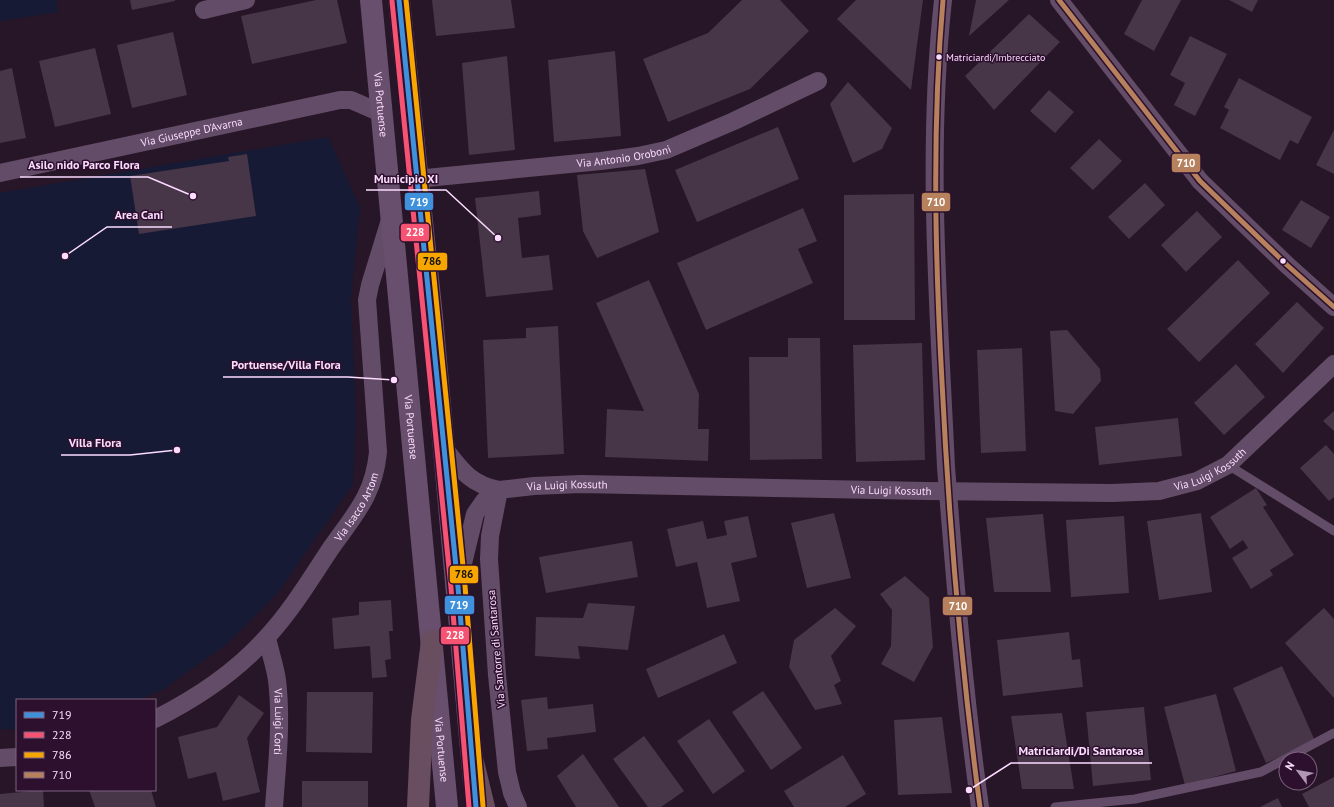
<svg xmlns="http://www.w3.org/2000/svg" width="1334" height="807" font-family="'PT Sans',sans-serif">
	<rect width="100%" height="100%" fill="#261627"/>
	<g fill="#161a35">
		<path d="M0 0H56L58 12 0 21Z"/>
		<path d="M328 137 360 207 351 298 356 417 353 484 278 593 228 643 164 689 140 700H17V730L0 729V193Z"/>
	</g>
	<g fill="#473548">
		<path d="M130 0H175V1L132 10Z"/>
		<path d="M316 0H337L347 43 252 64 241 16Z"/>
		<path d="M432 0H511L515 28 436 36Z"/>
		<path d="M742 0H780L809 31 750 89 668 122 643 59 708 33Z"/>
		<path d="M856 0H923L911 90 837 19Z"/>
		<path d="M976 0H1009L969 36Z"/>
		<path d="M1142 0H1181L1154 51 1124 34Z"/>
		<path d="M1229 0H1258L1252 12Z"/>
		<path d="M1029 14 1060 42 994 110 965 76Z"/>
		<path d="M173 32 187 95 132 108 117 45Z"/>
		<path d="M1190 36 1227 54 1195 116 1174 105 1185 83 1170 75Z"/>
		<path d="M95 48 111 114 55 127 39 61Z"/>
		<path d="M615 51 621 136 554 142 548 60Z"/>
		<path d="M507 56 515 150 469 155 462 63Z"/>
		<path d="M12 68 26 138 0 143V71Z"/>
		<path d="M1239 78 1312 117 1298 144 1290 140 1280 160 1220 128 1229 110 1224 107Z"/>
		<path d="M848 82 892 128 882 149 853 163 830 104Z"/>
		<path d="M1049 90 1074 112 1055 133 1030 111Z"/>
		<path d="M778 127 799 179 697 222 675 170Z"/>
		<path d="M1334 130V174L1316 165Z"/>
		<path d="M1099 139 1122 161 1093 190 1070 168Z"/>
		<path d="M247 154 256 216 139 234 130 176 229 161 228 157Z"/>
		<path d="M645 169 659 232 597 258 583 231 577 175Z"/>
		<path d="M1145 183 1165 205 1129 239 1108 217Z"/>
		<path d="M539 191 541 215 518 218 522 258 549 255 553 290 486 297 475 198Z"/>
		<path d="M914 194 915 320H844V195Z"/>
		<path d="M1301 200 1330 217 1311 248 1282 230Z"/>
		<path d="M803 208 817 241 798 249 813 283 706 330 677 263Z"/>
		<path d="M1197 211 1222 237 1186 272 1161 245Z"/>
		<path d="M1238 260 1270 293 1199 362 1167 329Z"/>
		<path d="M649 280 699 394 698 429H709L708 461 605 457 607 409 644 411 596 303Z"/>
		<path d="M1297 302 1324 328 1283 373 1255 344Z"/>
		<path d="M558 326 564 454 488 458 483 340 526 338V328Z"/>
		<path d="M1067 330 1100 369 1101 381 1073 414 1055 411 1050 331Z"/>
		<path d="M788 338H820L822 459 750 460 749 357H788Z"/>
		<path d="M922 343 925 460 856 462 853 345Z"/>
		<path d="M1022 348 1026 451 981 453 977 350Z"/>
		<path d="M1236 364 1265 397 1224 435 1194 403Z"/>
		<path d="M1334 411V431L1323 421Z"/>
		<path d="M1178 418 1182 456 1099 465 1095 427Z"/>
		<path d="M1326 445 1334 454V497L1329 501 1300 468Z"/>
		<path d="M1256 488 1267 505 1263 507 1294 555 1270 570 1273 575 1251 589 1232 558 1248 548 1243 540 1230 549 1210 517Z"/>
		<path d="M834 513 851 578 807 588 791 523Z"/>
		<path d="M1201 513 1212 592 1159 600 1147 521Z"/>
		<path d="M1043 514 1051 592H994L986 518Z"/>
		<path d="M748 516 757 557 731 563 740 601 707 608 697 562 676 567 667 529 703 521 707 539 727 535 724 521Z"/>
		<path d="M1124 516 1129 593 1071 597 1066 520Z"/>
		<path d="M632 541 638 577 546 593 539 557Z"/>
		<path d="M905 576 929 598 933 647 914 682 881 664 891 646 892 610 880 594Z"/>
		<path d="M391 600 393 631H389L391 659 385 660 387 677 372 678 370 646 334 649 332 618 359 615V602Z"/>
		<path d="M588 603 635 606 628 650 578 646 580 659 535 656 536 617 583 618Z"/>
		<path d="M835 608 856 626 831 656 841 681 834 685 842 704 815 710 789 667 794 640Z"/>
		<path d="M1324 608 1334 619V698L1285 643Z"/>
		<path d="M1069 632 1072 660 1080 659 1083 687 1003 696 997 640Z"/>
		<path d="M724 634 737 663 658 698 646 669Z"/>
		<path d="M1282 666 1315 741 1266 763 1233 688Z"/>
		<path d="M763 691 802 748 771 770 732 712Z"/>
		<path d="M307 692H373L372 753 306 752Z"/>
		<path d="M1216 694 1236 771 1185 785 1164 707Z"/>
		<path d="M239 695 264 713 247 738 260 792 223 801 216 772 188 779 178 737 217 727Z"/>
		<path d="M547 697 548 709 593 704 596 732 547 738 548 749 527 751 521 700Z"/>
		<path d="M1144 707 1151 780 1093 786 1086 712Z"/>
		<path d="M1062 713 1074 789H1022L1011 716Z"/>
		<path d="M942 717 952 793 898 795 894 720Z"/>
		<path d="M709 719 745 771 713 794 677 741Z"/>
		<path d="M644 736 684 791 661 807H648L613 759Z"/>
		<path d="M583 754 619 807H576L557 776Z"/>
		<path d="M843 755 866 794 845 807H794L784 791Z"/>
		<path d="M1334 777V807H1309L1302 794Z"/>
		<rect x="302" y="781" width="66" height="26"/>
		<path d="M43 790 44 807H0V794Z"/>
		<path d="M89 790H151L156 807H95Z"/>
		<path d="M1278 798 1282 807H1260Z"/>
	</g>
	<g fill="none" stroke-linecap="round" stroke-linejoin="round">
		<g stroke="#634c67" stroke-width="9">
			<path d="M1228 465 1334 531"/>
			<path d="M1055 807 1135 799 1261 772 1334 733"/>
		</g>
		<g stroke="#634c67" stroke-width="18">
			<path d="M943 0C926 155 939 312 946 467 955 581 964 694 980 807"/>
			<path d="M1059 0 1200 181 1287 265 1334 307"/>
			<path d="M204 10 246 0"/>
			<path id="s1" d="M0 173 340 100H351L381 113"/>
			<path id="s2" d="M416 179 601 161 638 156 666 150 734 121 818 81"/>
			<path d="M444 448C461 470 470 484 499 490L484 501 475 514 459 580"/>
			<path id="s3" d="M267 638C270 652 275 666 277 680 282 721 277 765 274 807"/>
			<path id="s4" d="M155 719C195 699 237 671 267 637 292 610 311 578 331 548 355 514 374 495 378 452L367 300 370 285 390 220"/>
			<path d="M0 758 17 757"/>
			<path id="s5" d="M518 807 512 793 507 772 497 675 489 559 490 536 499 490 534 486 581 484 927 491 1112 493 1159 491 1197 481 1228 465 1334 364"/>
		</g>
		<g stroke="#684f6d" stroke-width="22">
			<path id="s6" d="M371 0 447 807"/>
			<path d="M399 0 432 317 474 782"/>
		</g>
		<g stroke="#694e60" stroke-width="22">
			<path d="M473 762 484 807"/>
			<path d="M418 807 422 720 432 641"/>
		</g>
		<g stroke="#2c102d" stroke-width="8">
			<path id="bus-1" d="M399 0 458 587 476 807"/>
		</g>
		<g stroke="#2c102d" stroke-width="8">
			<path id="bus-2" d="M392 1 451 588 469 807"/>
		</g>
		<g stroke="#2c102d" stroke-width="8">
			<path id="bus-3" d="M406 0 465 586 483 806"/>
		</g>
		<g stroke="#2c102d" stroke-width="8">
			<g id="bus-4">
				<path d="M943 0C932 128 935 254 942 382 949 524 961 666 980 807"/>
				<path d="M1059 0 1200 181 1287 265 1334 307"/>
			</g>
		</g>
		<use href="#bus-1" stroke="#4091dc" stroke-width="5"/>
		<use href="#bus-2" stroke="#f65372" stroke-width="5"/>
		<use href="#bus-3" stroke="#f7a600" stroke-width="5"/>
		<use href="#bus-4" stroke="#b6815c" stroke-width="5"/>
	</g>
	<g fill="#fcdcff" stroke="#2c102d" stroke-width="1.5">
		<circle cx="939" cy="57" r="3.5"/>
		<circle cx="1283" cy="261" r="3.5"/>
	</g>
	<g text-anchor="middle" stroke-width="3" stroke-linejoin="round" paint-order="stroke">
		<g font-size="10" fill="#fcdcff" stroke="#2c102d" text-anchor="start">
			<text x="946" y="61">Matriciardi/Imbrecciato</text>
		</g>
		<g font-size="11" fill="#fcdcff" stroke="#2c102d">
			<text dy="4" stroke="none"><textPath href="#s6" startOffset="105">Via Portuense</textPath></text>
			<text dy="4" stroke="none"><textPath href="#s1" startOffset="196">Via Giuseppe D'Avarna</textPath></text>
			<text dy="4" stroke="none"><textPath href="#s2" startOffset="209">Via Antonio Oroboni</textPath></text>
			<text dy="4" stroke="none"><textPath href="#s6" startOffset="429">Via Portuense</textPath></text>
			<text dy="4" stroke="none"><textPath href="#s5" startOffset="1037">Via Luigi Kossuth</textPath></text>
			<text dy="4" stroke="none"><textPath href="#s5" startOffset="389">Via Luigi Kossuth</textPath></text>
			<text dy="4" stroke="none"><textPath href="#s5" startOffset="713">Via Luigi Kossuth</textPath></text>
			<text dy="4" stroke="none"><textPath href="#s4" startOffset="298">Via Isacco Artom</textPath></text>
			<text transform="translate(496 649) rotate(-95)" y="4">Via Santorre di Santarosa</text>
			<text dy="4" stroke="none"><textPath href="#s3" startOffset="85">Via Luigi Corti</textPath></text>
			<text dy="4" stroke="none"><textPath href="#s6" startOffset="753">Via Portuense</textPath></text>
		</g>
	</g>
	<path fill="none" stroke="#fcdcff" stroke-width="1.5" d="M193 196L148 177H20M498 238L446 190H366M65 256L107 227H172M394 380L348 377H223M177 450L130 455H61M969 790L1011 763H1152"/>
	<g fill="#fcdcff" stroke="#2c102d" stroke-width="1.5">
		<circle cx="193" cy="196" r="4"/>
		<circle cx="498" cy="238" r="4"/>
		<circle cx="65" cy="256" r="4"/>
		<circle cx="394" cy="380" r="4"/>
		<circle cx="177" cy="450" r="4"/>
		<circle cx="969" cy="790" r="4"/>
	</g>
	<g font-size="12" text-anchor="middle" font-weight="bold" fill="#fcdcff" stroke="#2c102d" stroke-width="3" stroke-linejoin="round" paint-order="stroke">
		<text x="84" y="169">Asilo nido Parco Flora</text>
		<text x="406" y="183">Municipio XI</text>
		<text x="139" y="219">Area Cani</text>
		<text x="286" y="369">Portuense/Villa Flora</text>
		<text x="95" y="447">Villa Flora</text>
		<text x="1081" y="755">Matriciardi/Di Santarosa</text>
	</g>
	<g stroke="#2c102d" stroke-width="1.5">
		<rect x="1171" y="153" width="30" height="20" rx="4" fill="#b6815c"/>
		<rect x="404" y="192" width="30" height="19" rx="4" fill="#4091dc"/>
		<rect x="921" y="192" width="30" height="20" rx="4" fill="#b6815c"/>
		<rect x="400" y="223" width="30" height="19" rx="4" fill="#f65372"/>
		<rect x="417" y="252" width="31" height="19" rx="4" fill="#f7a600"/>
		<rect x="449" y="565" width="30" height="19" rx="4" fill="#f7a600"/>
		<rect x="444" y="595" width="31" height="20" rx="4" fill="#4091dc"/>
		<rect x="942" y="596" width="31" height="20" rx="4" fill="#b6815c"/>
		<rect x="440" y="626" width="30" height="19" rx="4" fill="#f65372"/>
	</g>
	<g font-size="11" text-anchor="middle" font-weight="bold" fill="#fff">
		<text x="1186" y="167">710</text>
		<text x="419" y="206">719</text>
		<text x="936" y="206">710</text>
		<text x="415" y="236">228</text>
		<text x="459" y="609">719</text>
		<text x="958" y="610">710</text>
		<text x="455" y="639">228</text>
	</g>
	<g font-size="11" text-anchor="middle" font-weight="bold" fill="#111">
		<text x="432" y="265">786</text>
		<text x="464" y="578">786</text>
	</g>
	<rect x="16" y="699" width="140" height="92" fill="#2c102d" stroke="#7f6281"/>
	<rect x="24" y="712" width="20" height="6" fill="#4091dc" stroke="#7f6281"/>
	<text x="52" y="719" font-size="12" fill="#fcdcff">719</text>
	<rect x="24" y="732" width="20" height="6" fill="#f65372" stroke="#7f6281"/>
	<text x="52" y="739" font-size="12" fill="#fcdcff">228</text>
	<rect x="24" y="752" width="20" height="6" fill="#f7a600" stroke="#7f6281"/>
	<text x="52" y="759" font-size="12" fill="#fcdcff">786</text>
	<rect x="24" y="772" width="20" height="6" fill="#b6815c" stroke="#7f6281"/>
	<text x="52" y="779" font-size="12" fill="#fcdcff">710</text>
	<g transform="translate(1298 771) rotate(302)"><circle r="19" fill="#2c102d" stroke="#7f6281"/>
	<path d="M0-3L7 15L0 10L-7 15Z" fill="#b197b3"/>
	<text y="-6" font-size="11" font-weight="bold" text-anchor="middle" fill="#fcdcff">N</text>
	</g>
</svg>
